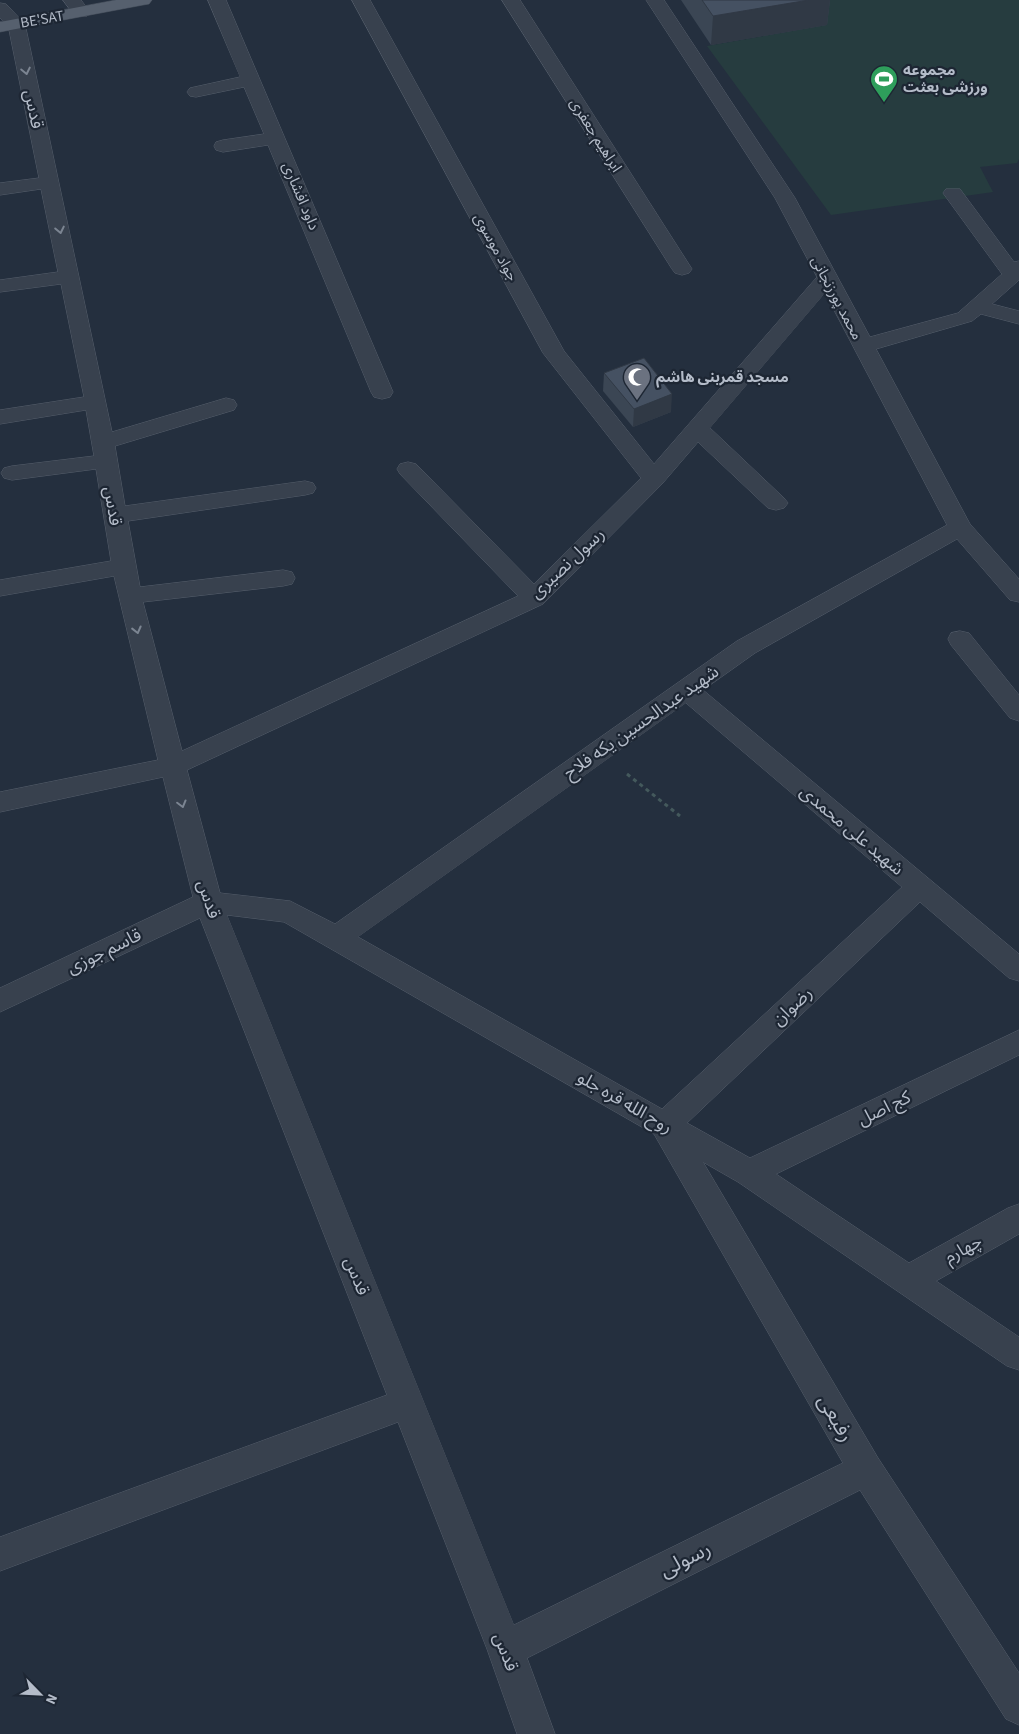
<svg xmlns="http://www.w3.org/2000/svg" width="1019" height="1734" font-family="'Source Sans 3','Noto Sans Arabic',sans-serif">
	<rect width="100%" height="100%" fill="#242f3e"/>
	<path fill="#263c3f" d="M802 0H1019V159L1017 163 980 167 993 192 831 215 707 46 826 25Z"/>
	<g fill="none" stroke-linecap="round" stroke-linejoin="round">
		<g stroke="#565f6c" stroke-width="1">
			<g id="minor">
				<path d="M63 0H81L90 12 87 16H75Z"/>
				<path d="M208 0H226L393 392 390 397 382 399 374 397 371 392 268 145 223 152 216 150 214 146 216 142 223 140 264 134 244 87 196 97 190 96 187 92 190 88 240 77Z"/>
				<path d="M352 0H370L564 351 654 464 817 277 775 198 646 0H664L795 198 870 337 958 313 1002 274 943 193 946 189H960L1014 262 1019 261V280L992 304 1019 311V324L981 314 972 321 876 349 970 524 1019 579V602L1010 600 957 539 755 653 703 690 1019 954V981L1009 978 920 902 687 1123 750 1158 1019 1030V1055L776 1174 909 1263 1008 1208 1019 1204V1234L936 1281 1019 1337V1370L1007 1366 738 1182 703 1162 878 1458 1019 1673V1725L1006 1719 860 1490 527 1658 555 1734H517L487 1649 398 1422 0 1571V1537L387 1395 200 918 0 1012V988L193 897 163 777 0 812V792L158 760 114 576 0 596V580L111 561 96 469 12 480 4 478 1 473 4 468 12 466 94 456 86 410 0 424V410L84 397 61 284 0 292V280L58 272 41 189 0 195V183L39 178 8 25 0 18V3L6 4 25 24 112 432 226 398 234 400 237 405 234 410 115 446 125 506 305 481 313 483 316 488 313 493 305 495 128 521 140 587 283 570 292 572 295 578 292 584 283 586 143 602 182 751 518 596 400 474 397 469 400 464 408 462 416 464 534 584 641 478 543 353ZM825 293 947 525 737 641 335 924 290 901 220 893 187 770 543 604 662 484 698 442 768 508 776 510 784 508 788 503 784 498 710 428ZM686 703 902 887 662 1109 358 937ZM227 915 284 922 654 1134 843 1463 514 1625Z"/>
				<path d="M502 0H520L692 269 689 273 682 275 675 273 672 269Z"/>
				<path d="M960 631 969 633 1019 695V721L1010 718 951 645 948 639 951 633Z"/>
			</g>
		</g>
		<g stroke="#414a57" stroke-width="1">
			<path id="major" d="M116 0H152L149 4 143 5 0 32V22Z"/>
		</g>
		<path stroke="#44595c" stroke-width="3" stroke-dasharray="4 4" stroke-linecap="butt" d="M627 774 680 816"/>
		<use href="#minor" fill="#38414e" fill-rule="evenodd"/>
		<use href="#major" fill="#56606e" fill-rule="evenodd"/>
	</g>
	<g fill="#3b4654">
		<path d="M681 0H830L827 25 711 45Z"/>
		<path d="M604 373 671 412 633 427 603 391Z"/>
	</g>
	<g fill="#303945">
		<path d="M809 0H830L827 25 711 45 713 16Z"/>
		<path d="M672 394 671 412 633 427 634 409Z"/>
	</g>
	<g fill="#455162" stroke="#303945">
		<path d="M702 0H809L713 16Z"/>
		<path d="M644 358 672 394 634 409 604 373Z"/>
	</g>
	<defs><path id="oneway-chevron" d="M-2-3.5L2.5 0L-2 3.5" fill="none" stroke-width="1.6" stroke-linecap="round" stroke-linejoin="round" transform="scale(1.25)"/></defs>
	<g stroke="#7c8592">
		<use href="#oneway-chevron" transform="translate(26 71) rotate(78)"/>
		<use href="#oneway-chevron" transform="translate(60 230) rotate(78)"/>
		<use href="#oneway-chevron" transform="translate(137 630) rotate(76)"/>
		<use href="#oneway-chevron" transform="translate(182 804) rotate(75)"/>
	</g>
	<defs>
		<g id="stadium-pin" transform="scale(1.4375)"><path d="M0 17L-7.5 6A9.5 9.5 0 1 1 7.5 6Z" fill="#2e9e5b" stroke="#1d2633"/><path d="M0-5a6.5 5 0 1 0 0 10a6.5 5 0 1 0 0-10ZM-3.5-1.8h7v3.6h-7Z" fill="#fff"/></g>
		<g id="mosque-pin" transform="scale(1.4375)"><path d="M0 17L-7.5 6A9.5 9.5 0 1 1 7.5 6Z" fill="#6b7280" stroke="#1d2633"/><path d="M3.5-4.9A6 6 0 1 0 3.5 4.9A5 5 0 1 1 3.5-4.9Z" fill="#fff"/></g>
	</defs>
	<g fill-rule="evenodd">
		<use href="#stadium-pin" x="884" y="79"/>
		<use href="#mosque-pin" x="637" y="377"/>
	</g>
	<g text-anchor="middle" stroke-width="4.5" stroke-linejoin="round" paint-order="stroke">
		<g font-size="15" fill="#b4bcc9" stroke="#1d2633">
			<text transform="translate(42 19) rotate(-10)" y="5">BE'SAT</text>
			<text transform="translate(596 135) rotate(58)" y="5">ابراهیم جعفری</text>
			<text transform="translate(301 196) rotate(67)" y="5">داود افشاری</text>
			<text transform="translate(496 247) rotate(61)" y="5">جواد موسوی</text>
			<text transform="translate(837 298) rotate(62)" y="5">محمد پورزنجانی</text>
		</g>
		<g font-size="15" font-weight="bold" fill="#b4bcc9" stroke="#1d2633" text-anchor="start">
			<text x="903" y="75">مجموعه<tspan x="903" dy="17">ورزشی بعثت</tspan></text>
			<text x="656" y="382">مسجد قمربنی هاشم</text>
		</g>
		<g font-size="18" fill="#b4bcc9" stroke="#1d2633">
			<text transform="translate(34 109) rotate(78)" y="6">قدس</text>
			<text transform="translate(113 506) rotate(81)" y="6">قدس</text>
			<text transform="translate(567 563) rotate(-43)" y="6">رسول نصیری</text>
			<text transform="translate(641 722) rotate(-35)" y="6">شهید عبدالحسین یکه فلاح</text>
			<text transform="translate(852 830) rotate(40)" y="6">شهید علی محمدی</text>
			<text transform="translate(209 899) rotate(72)" y="6">قدس</text>
			<text transform="translate(104 951) rotate(-26)" y="6">قاسم جوزی</text>
			<text transform="translate(792 1006) rotate(-43)" y="6">رضوان</text>
			<text transform="translate(625 1102) rotate(30)" y="6">روح الله قره جلو</text>
			<text transform="translate(884 1108) rotate(-26)" y="6">کج اصل</text>
			<text transform="translate(963 1249) rotate(-29)" y="6">چهارم</text>
			<text transform="translate(357 1276) rotate(68)" y="6">قدس</text>
			<text transform="translate(506 1652) rotate(69)" y="6">قدس</text>
		</g>
		<g font-size="21" fill="#b4bcc9" stroke="#1d2633">
			<text transform="translate(836 1418) rotate(60)" y="7">رفیعی</text>
			<text transform="translate(685 1559) rotate(-27)" y="7">رسولی</text>
		</g>
	</g>
	<g transform="translate(40 1694) rotate(114)" stroke="#1d2633" stroke-width="4" paint-order="stroke">
	<path d="M0-4L9 19L0 12L-9 19Z" fill="#b4bcc9"/>
	<text y="-8" font-size="14" font-weight="bold" text-anchor="middle" fill="#b4bcc9">N</text>
	</g>
</svg>
